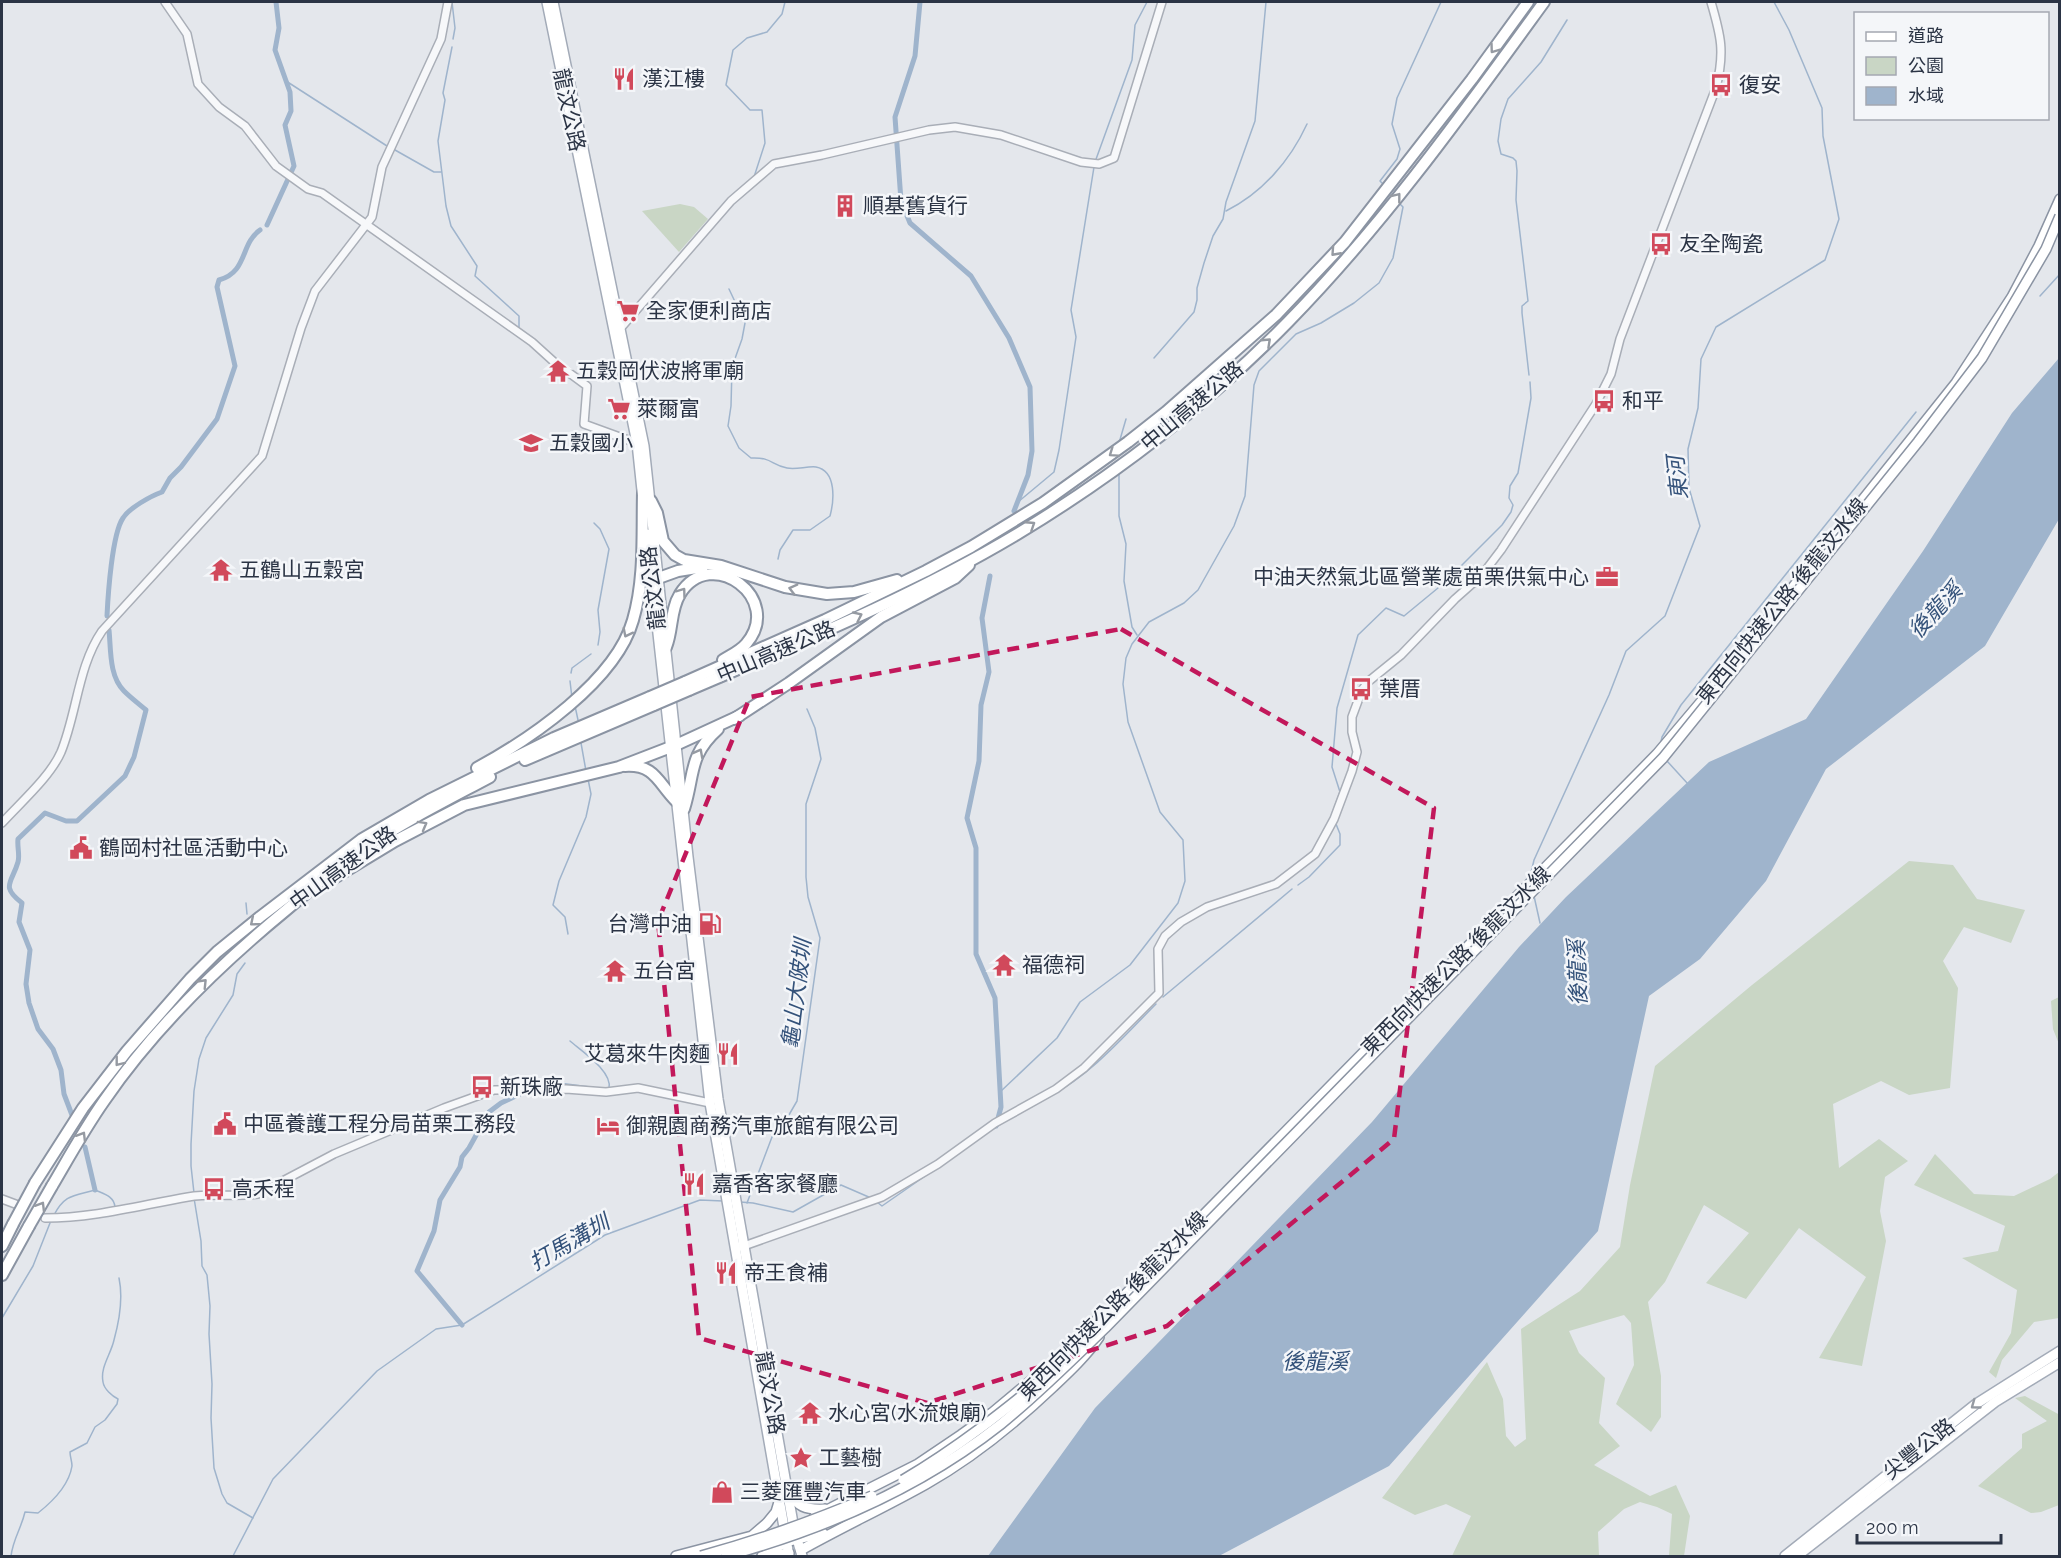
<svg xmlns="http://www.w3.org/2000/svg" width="2061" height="1558" font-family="Raleway,'Noto Sans TC',sans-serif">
	<rect width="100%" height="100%" fill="#e4e7ec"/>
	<g fill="#c9d6c5">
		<path d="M680 204 694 207 708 219 679 252 642 211Z"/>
		<path d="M1909 861 1953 865 1977 899 2025 910 2011 943 1964 927 1943 961 1958 988 1950 1088 1909 1095 1881 1081 1833 1104 1839 1168 1879 1139 1908 1161 1885 1177 1880 1211 1886 1241 1862 1366 1819 1358 1866 1277 1799 1228 1746 1299 1706 1283 1749 1233 1704 1205 1665 1282 1648 1302 1661 1376V1417L1651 1432 1616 1404 1634 1365 1631 1323 1624 1315 1569 1331 1579 1353 1605 1378 1599 1423 1620 1446 1594 1465 1650 1496 1676 1485 1690 1516 1684 1556H1669L1672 1514 1657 1507 1640 1502 1624 1509 1598 1532 1599 1556H1452L1471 1516 1446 1504 1415 1515 1382 1498 1487 1362 1503 1399 1506 1436 1515 1447 1526 1439 1521 1329 1580 1291 1620 1247 1630 1185 1655 1066 1752 985Z"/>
		<path d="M2059 997V1044L2053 1029 2051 1001Z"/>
		<path d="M1935 1154 1974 1194 2014 1196 2050 1179 2059 1172V1318L2034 1322 2002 1360 1996 1378 1989 1372 2011 1333 2017 1290 1962 1258 1998 1251 2005 1226 1914 1185Z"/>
		<path d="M2025 1396 2060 1415 2059 1505 2041 1512 2031 1513 1978 1486 2022 1448V1434L2047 1421 2015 1398Z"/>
	</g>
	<path fill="#9fb4cc" d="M2059 358V519L1985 646 1826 769 1766 881 1700 959 1649 996 1598 1231 1389 1466 1219 1556H988L1095 1408 1372 1122 1519 947 1566 897 1709 762 1806 719 1923 551 2012 413Z"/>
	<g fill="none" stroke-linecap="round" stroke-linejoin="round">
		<g stroke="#9fb4cc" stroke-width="1.5">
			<path d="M452 2 455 28 453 39"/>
			<path d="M452 47 443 93 445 100 438 141 446 206 451 226 477 266 475 276 519 316V327"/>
			<path d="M286 81 387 146"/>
			<path d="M395 150 434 172H441"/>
			<path d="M1095 162 1132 60 1135 25 1147 2"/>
			<path d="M754 177 765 143 762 110H750L726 85 733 50 747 38 767 32 782 14 785 2"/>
			<path d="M1383 184 1380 181 1397 159 1400 149 1392 124 1397 98 1441 2"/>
			<path d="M1226 211C1262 193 1290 161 1307 124"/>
			<path d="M729 289 745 323 742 339 732 367 731 406 728 426 739 448 751 458C772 457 771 465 787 468 796 470 807 466 816 467 837 471 834 501 830 516L810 530H793L780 550 778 559"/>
			<path d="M2040 296 2060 274"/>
			<path d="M1154 358 1194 312 1197 300V288L1204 263 1213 236 1223 219 1226 202 1255 121 1266 2"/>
			<path d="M1529 375 1522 313V306L1528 301 1516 200 1517 171 1516 161 1513 158 1501 154 1498 141 1501 119 1508 99 1541 62 1567 20"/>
			<path d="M1119 443 1126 419"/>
			<path d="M1119 471V516L1126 544 1124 581 1132 627 1137 635"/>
			<path d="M1018 502 1054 472 1059 450 1076 337 1071 310 1094 167"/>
			<path d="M594 523 600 529 609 549 598 610 600 632 598 645"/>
			<path d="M1444 583 1502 525 1511 512 1513 505 1509 498 1510 486 1518 473 1531 398 1530 382"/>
			<path d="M571 673 572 668 591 654"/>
			<path d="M570 681 572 698"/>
			<path d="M575 706 578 720"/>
			<path d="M581 743 586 771"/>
			<path d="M1660 746 1662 737 1681 705 1916 412"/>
			<path d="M1667 761 1688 784"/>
			<path d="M1332 814 1340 792 1332 767 1337 708 1358 635 1386 608 1404 616 1438 588"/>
			<path d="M1530 877 1534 860 1609 695 1626 651 1665 616 1700 526 1689 488 1688 449 1698 408 1701 359 1716 327 1825 260 1839 219 1823 136 1822 108 1789 30 1774 2"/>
			<path d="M1298 885 1309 877 1340 845V834L1336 824"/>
			<path d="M1534 896 1540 923"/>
			<path d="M246 903 247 914"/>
			<path d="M568 934 565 917 553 905 559 881 586 817 591 794 588 779"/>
			<path d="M1163 997 1292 889"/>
			<path d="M570 1041C583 1052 613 1072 609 1089"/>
			<path d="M527 1086 531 1083 551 1082 590 1087"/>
			<path d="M1000 1092 1057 1038 1080 1002 1130 965 1178 903 1185 881 1183 840 1160 812 1128 722 1123 684 1126 658 1132 644 1149 622 1184 603 1198 590 1234 526 1245 496 1254 385 1259 371 1296 334 1321 323 1354 303 1379 283 1393 258 1403 207 1400 204"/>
			<path d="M1050 1096C1092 1074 1124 1036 1156 1004"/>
			<path d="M993 1129 1007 1120"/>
			<path d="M194 1193 191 1166V1144L194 1091 199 1059 206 1038 233 995 237 974 245 963"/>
			<path d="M194 1198 201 1241 202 1266 207 1275 210 1306 209 1334 212 1384 211 1418 214 1468 222 1494 227 1503 253 1518"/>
			<path d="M740 1202 753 1203 793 1212 841 1185 871 1198"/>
			<path d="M877 1202 882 1206 928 1174"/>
			<path d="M747 1203 772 1137 786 1120 797 1101 820 938 808 897 806 877V804L821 759 815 728 807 709"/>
			<path d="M54 1215C65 1194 74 1196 95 1190 104 1194 114 1196 115 1207"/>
			<path d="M2 1318 33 1266 50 1223"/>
			<path d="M11 1556C13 1539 21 1529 25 1512L38 1513C52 1502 69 1485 72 1466 72 1461 70 1457 70 1452L87 1443 95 1427 105 1420 117 1404 118 1399C112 1396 104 1389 103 1382 100 1367 111 1354 114 1340 119 1322 123 1297 119 1278"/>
			<path d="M233 1556 273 1479 377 1371 436 1329 462 1325 605 1235 700 1200 723 1201"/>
		</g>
		<g stroke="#9fb4cc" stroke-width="5">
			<path d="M920 2 915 56 895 117 901 201 910 223 971 276 1009 338 1030 387 1032 451 1028 475 1014 511"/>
			<path d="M267 225 294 166 285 125 291 111 290 92 275 50 279 28 276 2"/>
			<path d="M990 576 982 618 989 672 981 705 979 761 967 818 976 848V954L995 998 1001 1107 996 1126"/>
			<path d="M107 616C108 595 112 534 123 518 129 508 151 496 162 492L170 478 181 467 217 419 235 366 217 287 219 280C248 272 240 244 260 230"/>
			<path d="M72 1115 64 1094 61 1070 53 1049 38 1029 29 1003 26 984 30 950 19 922 22 903C0 886 12 883 18 862 20 855 17 847 18 839L45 813 66 821H77L125 776 134 757 146 710C139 704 131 698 124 691 109 676 111 650 109 630"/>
			<path d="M85 1147 95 1190"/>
			<path d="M462 1325 417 1271 434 1231 440 1200 460 1167 462 1157 469 1148 489 1112 501 1103 520 1094"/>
		</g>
		<g stroke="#a9aeb7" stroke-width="10">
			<g id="tertiary">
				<path d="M165 2 187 34 198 84 219 107 245 126 276 166 308 189 322 193 532 342 553 361 587 386 584 424 639 444"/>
				<path d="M619 330 731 201 774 164 822 155 929 130 955 127 1001 135 1081 162 1099 164 1114 158 1162 2"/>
				<path d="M2 823C20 803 50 777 61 752 77 713 78 666 102 631L262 456 301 328 315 291 372 217 382 167 441 39 448 2"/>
				<path d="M2 1199 18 1205"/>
				<path d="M45 1218C94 1218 141 1205 188 1197 212 1193 235 1197 258 1194L334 1154 444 1108 494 1090 566 1089 606 1092 638 1088 710 1103"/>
				<path d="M741 1247 882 1197 938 1164 995 1123 1056 1089 1084 1068 1159 993 1158 949 1165 936 1181 922 1207 907 1276 884 1315 854 1334 819 1352 771 1357 752 1352 732V717L1362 690 1369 681 1401 655 1455 599 1482 575 1501 550 1596 404 1611 374 1620 339 1716 88C1725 52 1721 36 1711 2"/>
			</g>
		</g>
		<g stroke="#a3abb8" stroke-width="12">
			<g id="primary">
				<path d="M547 2 637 443 643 500"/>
				<path d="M553 2 644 446 688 857 718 1099 794 1529 802 1556"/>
				<path d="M647 534 710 1103 789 1556"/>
				<path d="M1785 1556 1976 1404 2060 1351"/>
				<path d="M1797 1556 1995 1402 2060 1362"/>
			</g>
		</g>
		<g stroke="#8b94a3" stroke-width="12">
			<g id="trunk">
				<path d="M1117 1303 1657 754 1706 696 1956 383 2012 297 2039 246 2060 199"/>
				<path d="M787 1490C798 1507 805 1510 825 1509"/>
				<path d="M815 1516 918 1464 961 1435 992 1413 1051 1364 1106 1311"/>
				<path d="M801 1550C842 1527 885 1507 926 1484 972 1458 1015 1423 1053 1387 1070 1371 1086 1356 1099 1337"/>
				<path d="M676 1556 752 1536 767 1523 776 1512 779 1502"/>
				<path d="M762 1556 786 1542 823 1533"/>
				<path d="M768 1556 789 1553"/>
			</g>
		</g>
		<g stroke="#8b94a3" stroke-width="14">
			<g id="motorway">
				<path d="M651 501 657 513 663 541 675 555 684 560 721 566 785 587 827 594 854 592 897 580"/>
				<path d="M653 580 678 571 703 567"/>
				<path d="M666 647C673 630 670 610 680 594 711 544 785 599 746 644 740 651 731 655 723 660"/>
				<path d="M685 682 825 620 926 571 971 547 1043 503 1128 442 1166 412 1276 315 1345 242 1472 79 1528 2"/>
				<path d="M689 690C801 642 914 596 1019 533 1115 475 1210 402 1288 322 1384 224 1464 112 1544 2"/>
				<path d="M734 719 789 683 881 617 955 578 969 565"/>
				<path d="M525 760 654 705"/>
				<path d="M625 766C655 764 658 783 676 801"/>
				<path d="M477 768C530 739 616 681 633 620 645 579 642 535 643 493"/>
				<path d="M684 809C695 774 688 756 718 729"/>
				<path d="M329 881 395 841 464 805 619 767 676 745 739 716"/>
				<path d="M35 1183 83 1108 127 1051 190 979 217 952 260 917 362 839 429 800 554 738 650 697"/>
				<path d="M52 1186C69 1157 85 1128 104 1101 154 1028 217 967 285 911 311 889 336 868 363 849 403 822 447 800 490 777"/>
				<path d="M2 1246 13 1224"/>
				<path d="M2 1275 29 1226"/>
			</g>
		</g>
		<use href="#tertiary" stroke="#f7f8fa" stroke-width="7"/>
		<use href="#primary" stroke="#fff" stroke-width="9"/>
		<use href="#trunk" stroke="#fff" stroke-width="9"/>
		<use href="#motorway" stroke="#fff" stroke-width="10"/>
		<g stroke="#8b94a3" stroke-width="12" stroke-linecap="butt">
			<g id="trunk-bridge">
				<path d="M1068 1356 1122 1299"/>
				<path d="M903 1480C957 1448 1003 1412 1051 1372"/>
				<path d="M701 1556C760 1540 816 1520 872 1496"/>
				<path d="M726 1556C825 1529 920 1488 1001 1424 1038 1394 1071 1361 1105 1328L1663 758 1918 442 1982 358 2046 249 2060 216"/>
			</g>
		</g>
		<g stroke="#8b94a3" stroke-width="14" stroke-linecap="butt">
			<g id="motorway-bridge">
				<path d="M650 697 685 682"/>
				<path d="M654 705 689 690"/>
				<path d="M13 1224 35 1183"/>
				<path d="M29 1226 52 1186"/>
			</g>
		</g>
		<use href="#trunk-bridge" stroke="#fff" stroke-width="9"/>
		<use href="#motorway-bridge" stroke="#fff" stroke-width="10"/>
	</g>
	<defs><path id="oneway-chevron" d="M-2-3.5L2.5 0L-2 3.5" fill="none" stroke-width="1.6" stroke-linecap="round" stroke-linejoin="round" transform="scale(1.5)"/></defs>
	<g stroke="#959aa2">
		<use href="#oneway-chevron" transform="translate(1494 49) rotate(126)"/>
		<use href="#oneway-chevron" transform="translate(1397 197) rotate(-52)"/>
		<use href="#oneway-chevron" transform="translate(1335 252) rotate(132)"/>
		<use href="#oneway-chevron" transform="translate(1267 342) rotate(-43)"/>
		<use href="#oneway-chevron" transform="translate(1113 453) rotate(145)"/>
		<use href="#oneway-chevron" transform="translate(1031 525) rotate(-33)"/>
		<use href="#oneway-chevron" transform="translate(793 589) rotate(-165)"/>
		<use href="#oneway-chevron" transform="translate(682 592) rotate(-54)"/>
		<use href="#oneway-chevron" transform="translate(858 616) rotate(-25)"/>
		<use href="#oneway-chevron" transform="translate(627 633) rotate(117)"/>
		<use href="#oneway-chevron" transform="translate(699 753) rotate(-62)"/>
		<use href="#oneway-chevron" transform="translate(423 825) rotate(-29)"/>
		<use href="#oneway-chevron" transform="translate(254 922) rotate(140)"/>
		<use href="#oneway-chevron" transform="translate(203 983) rotate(-46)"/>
		<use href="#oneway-chevron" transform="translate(119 1062) rotate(128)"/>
		<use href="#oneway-chevron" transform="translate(82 1136) rotate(-59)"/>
		<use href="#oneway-chevron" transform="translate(41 1206) rotate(-59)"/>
		<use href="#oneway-chevron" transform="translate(1975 1405) rotate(144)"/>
	</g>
	<path fill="none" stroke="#c2185b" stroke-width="4.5" stroke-dasharray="12 8" stroke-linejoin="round" d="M1121 629 1434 808 1394 1139 1167 1326 927 1403 699 1338 658 921 750 697Z"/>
	<defs>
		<g id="restaurant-bare" transform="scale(1.8)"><path d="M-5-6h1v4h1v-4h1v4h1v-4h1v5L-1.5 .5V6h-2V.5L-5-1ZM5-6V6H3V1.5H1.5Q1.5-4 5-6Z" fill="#d1495b" stroke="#f4f6f9" stroke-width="2.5" paint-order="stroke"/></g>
		<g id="bus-bare" transform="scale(1.8)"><path d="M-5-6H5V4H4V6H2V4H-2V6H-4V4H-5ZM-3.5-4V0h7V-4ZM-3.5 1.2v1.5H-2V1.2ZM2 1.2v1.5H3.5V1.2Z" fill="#d1495b" stroke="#f4f6f9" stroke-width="2.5" paint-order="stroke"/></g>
		<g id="building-bare" transform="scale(1.8)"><path d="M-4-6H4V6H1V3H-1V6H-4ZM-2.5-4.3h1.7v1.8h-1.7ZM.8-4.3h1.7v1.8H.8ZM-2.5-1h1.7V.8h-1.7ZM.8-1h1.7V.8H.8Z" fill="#d1495b" stroke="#f4f6f9" stroke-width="2.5" paint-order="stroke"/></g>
		<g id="supermarket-bare" transform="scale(1.8)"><path d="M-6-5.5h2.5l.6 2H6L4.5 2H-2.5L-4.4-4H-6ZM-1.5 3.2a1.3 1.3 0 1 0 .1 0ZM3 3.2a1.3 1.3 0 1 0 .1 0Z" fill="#d1495b" stroke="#f4f6f9" stroke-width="2.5" paint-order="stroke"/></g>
		<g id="temple-bare" transform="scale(1.8)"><path d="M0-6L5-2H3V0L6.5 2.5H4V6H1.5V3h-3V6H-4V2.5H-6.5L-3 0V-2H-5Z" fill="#d1495b" stroke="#f4f6f9" stroke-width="2.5" paint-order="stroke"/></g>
		<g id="school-bare" transform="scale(1.8)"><path d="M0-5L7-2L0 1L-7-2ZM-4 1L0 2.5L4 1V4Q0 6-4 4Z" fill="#d1495b" stroke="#f4f6f9" stroke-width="2.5" paint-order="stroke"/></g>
		<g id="office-bare" transform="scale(1.8)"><path d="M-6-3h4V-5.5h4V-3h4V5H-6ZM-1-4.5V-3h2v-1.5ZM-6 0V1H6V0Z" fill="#d1495b" stroke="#f4f6f9" stroke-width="2.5" paint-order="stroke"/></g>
		<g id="civic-bare" transform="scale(1.8)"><path d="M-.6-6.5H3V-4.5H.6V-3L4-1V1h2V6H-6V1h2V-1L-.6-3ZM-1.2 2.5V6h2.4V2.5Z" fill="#d1495b" stroke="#f4f6f9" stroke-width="2.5" paint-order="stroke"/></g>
		<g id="fuel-bare" transform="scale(1.8)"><path d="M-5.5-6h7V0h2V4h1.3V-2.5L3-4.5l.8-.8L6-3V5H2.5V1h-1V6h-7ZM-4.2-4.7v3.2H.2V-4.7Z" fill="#d1495b" stroke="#f4f6f9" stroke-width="2.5" paint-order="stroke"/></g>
		<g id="hotel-bare" transform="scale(1.8)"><path d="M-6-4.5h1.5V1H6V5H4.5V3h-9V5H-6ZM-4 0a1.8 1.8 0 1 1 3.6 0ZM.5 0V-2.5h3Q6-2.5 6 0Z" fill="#d1495b" stroke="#f4f6f9" stroke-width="2.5" paint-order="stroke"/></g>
		<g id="sight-bare" transform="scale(1.8)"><path d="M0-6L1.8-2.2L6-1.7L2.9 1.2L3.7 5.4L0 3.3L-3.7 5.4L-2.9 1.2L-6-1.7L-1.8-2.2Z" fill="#d1495b" stroke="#f4f6f9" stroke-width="2.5" paint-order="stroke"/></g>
		<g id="shop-bare" transform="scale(1.8)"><path d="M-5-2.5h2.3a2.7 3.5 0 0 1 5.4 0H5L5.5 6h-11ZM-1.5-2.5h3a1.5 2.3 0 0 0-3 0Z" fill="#d1495b" stroke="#f4f6f9" stroke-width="2.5" paint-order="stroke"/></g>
	</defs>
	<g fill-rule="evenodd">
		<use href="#restaurant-bare" x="624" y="79"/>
		<use href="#bus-bare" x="1721" y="85"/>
		<use href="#building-bare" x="845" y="206"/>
		<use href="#bus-bare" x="1661" y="244"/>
		<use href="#supermarket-bare" x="628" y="311"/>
		<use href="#temple-bare" x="558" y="371"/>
		<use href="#bus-bare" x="1604" y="401"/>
		<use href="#supermarket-bare" x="619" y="409"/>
		<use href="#school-bare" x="531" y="443"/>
		<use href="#temple-bare" x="221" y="570"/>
		<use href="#office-bare" x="1607" y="577"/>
		<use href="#bus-bare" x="1361" y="689"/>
		<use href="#civic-bare" x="81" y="848"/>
		<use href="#fuel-bare" x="710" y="924"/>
		<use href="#temple-bare" x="1004" y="965"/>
		<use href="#temple-bare" x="615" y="971"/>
		<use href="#restaurant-bare" x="728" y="1054"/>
		<use href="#bus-bare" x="482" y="1087"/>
		<use href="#civic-bare" x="225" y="1124"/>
		<use href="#hotel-bare" x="608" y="1126"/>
		<use href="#restaurant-bare" x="694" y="1184"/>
		<use href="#bus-bare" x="214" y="1189"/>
		<use href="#restaurant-bare" x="726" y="1273"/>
		<use href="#temple-bare" x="810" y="1413"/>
		<use href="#sight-bare" x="801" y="1458"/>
		<use href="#shop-bare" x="722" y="1492"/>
	</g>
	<g text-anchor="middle" stroke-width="5" stroke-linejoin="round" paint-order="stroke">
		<g font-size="21" fill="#2b3445" stroke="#f4f6f9" text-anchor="start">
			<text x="642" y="86">漢江樓</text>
			<text x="1739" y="92">復安</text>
			<text x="863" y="213">順基舊貨行</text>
			<text x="1679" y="251">友全陶瓷</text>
			<text x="646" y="318">全家便利商店</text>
			<text x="576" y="378">五穀岡伏波將軍廟</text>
			<text x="1622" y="408">和平</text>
			<text x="637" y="416">萊爾富</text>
			<text x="549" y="450">五穀國小</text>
			<text x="239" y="577">五鶴山五穀宮</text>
			<text x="1589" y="584" text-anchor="end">中油天然氣北區營業處苗栗供氣中心</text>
			<text x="1379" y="696">葉厝</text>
			<text x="99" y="855">鶴岡村社區活動中心</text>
			<text x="692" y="931" text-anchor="end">台灣中油</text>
			<text x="1022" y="972">福德祠</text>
			<text x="633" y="978">五台宮</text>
			<text x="710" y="1061" text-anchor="end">艾葛來牛肉麵</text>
			<text x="500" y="1094">新珠廠</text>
			<text x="243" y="1131">中區養護工程分局苗栗工務段</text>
			<text x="626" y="1133">御親園商務汽車旅館有限公司</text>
			<text x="712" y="1191">嘉香客家餐廳</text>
			<text x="232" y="1196">高禾程</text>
			<text x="744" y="1280">帝王食補</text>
			<text x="828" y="1420">水心宮(水流娘廟)</text>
			<text x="819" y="1465">工藝樹</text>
			<text x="740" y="1499">三菱匯豐汽車</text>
		</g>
		<g font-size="21" fill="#2b3445" stroke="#f4f6f9">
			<text transform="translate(569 110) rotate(78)" y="7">龍汶公路</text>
			<text transform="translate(1192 406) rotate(-40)" y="7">中山高速公路</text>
			<text transform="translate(653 588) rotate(-97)" y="7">龍汶公路</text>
			<text transform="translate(1782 601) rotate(-51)" y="7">東西向快速公路 後龍汶水線</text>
			<text transform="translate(776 652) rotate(-23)" y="7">中山高速公路</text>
			<text transform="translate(343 868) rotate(-36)" y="7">中山高速公路</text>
			<text transform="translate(1456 961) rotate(-45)" y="7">東西向快速公路 後龍汶水線</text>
			<text transform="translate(1113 1306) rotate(-45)" y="7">東西向快速公路 後龍汶水線</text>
			<text transform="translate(770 1393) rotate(80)" y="7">龍汶公路</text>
			<text transform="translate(1919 1449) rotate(-38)" y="7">尖豐公路</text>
		</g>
		<g font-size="22" font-style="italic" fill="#34527a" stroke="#f4f6f9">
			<text transform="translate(1677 478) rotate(-96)" y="8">東河</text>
			<text transform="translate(1935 610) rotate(-47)" y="8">後龍溪</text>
			<text transform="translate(1577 973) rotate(-92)" y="8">後龍溪</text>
			<text transform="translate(796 994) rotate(-83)" y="8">龜山大陂圳</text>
			<text transform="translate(569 1242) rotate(-30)" y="8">打馬溝圳</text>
			<text x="1315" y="1369">後龍溪</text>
		</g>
	</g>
	<rect width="2061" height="1558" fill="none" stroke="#2b3445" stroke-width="6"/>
	<rect x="1854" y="12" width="195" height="108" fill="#f4f6f9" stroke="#a4a8b1" stroke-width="1.5"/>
	<rect x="1866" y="32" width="30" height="9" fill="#ffffff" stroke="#a4a8b1" stroke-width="1.5"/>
	<text x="1908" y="42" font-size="18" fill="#2b3445">道路</text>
	<rect x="1866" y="57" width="30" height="18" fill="#c9d6c5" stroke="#a4a8b1" stroke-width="1.5"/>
	<text x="1908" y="72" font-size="18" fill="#2b3445">公園</text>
	<rect x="1866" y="87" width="30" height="18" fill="#9fb4cc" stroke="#a4a8b1" stroke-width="1.5"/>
	<text x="1908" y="102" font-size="18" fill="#2b3445">水域</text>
	<path d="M1857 1534v9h144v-9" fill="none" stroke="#2b3445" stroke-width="3"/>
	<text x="1866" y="1534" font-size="18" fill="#2b3445" stroke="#f4f6f9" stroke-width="4.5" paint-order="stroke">200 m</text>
</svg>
